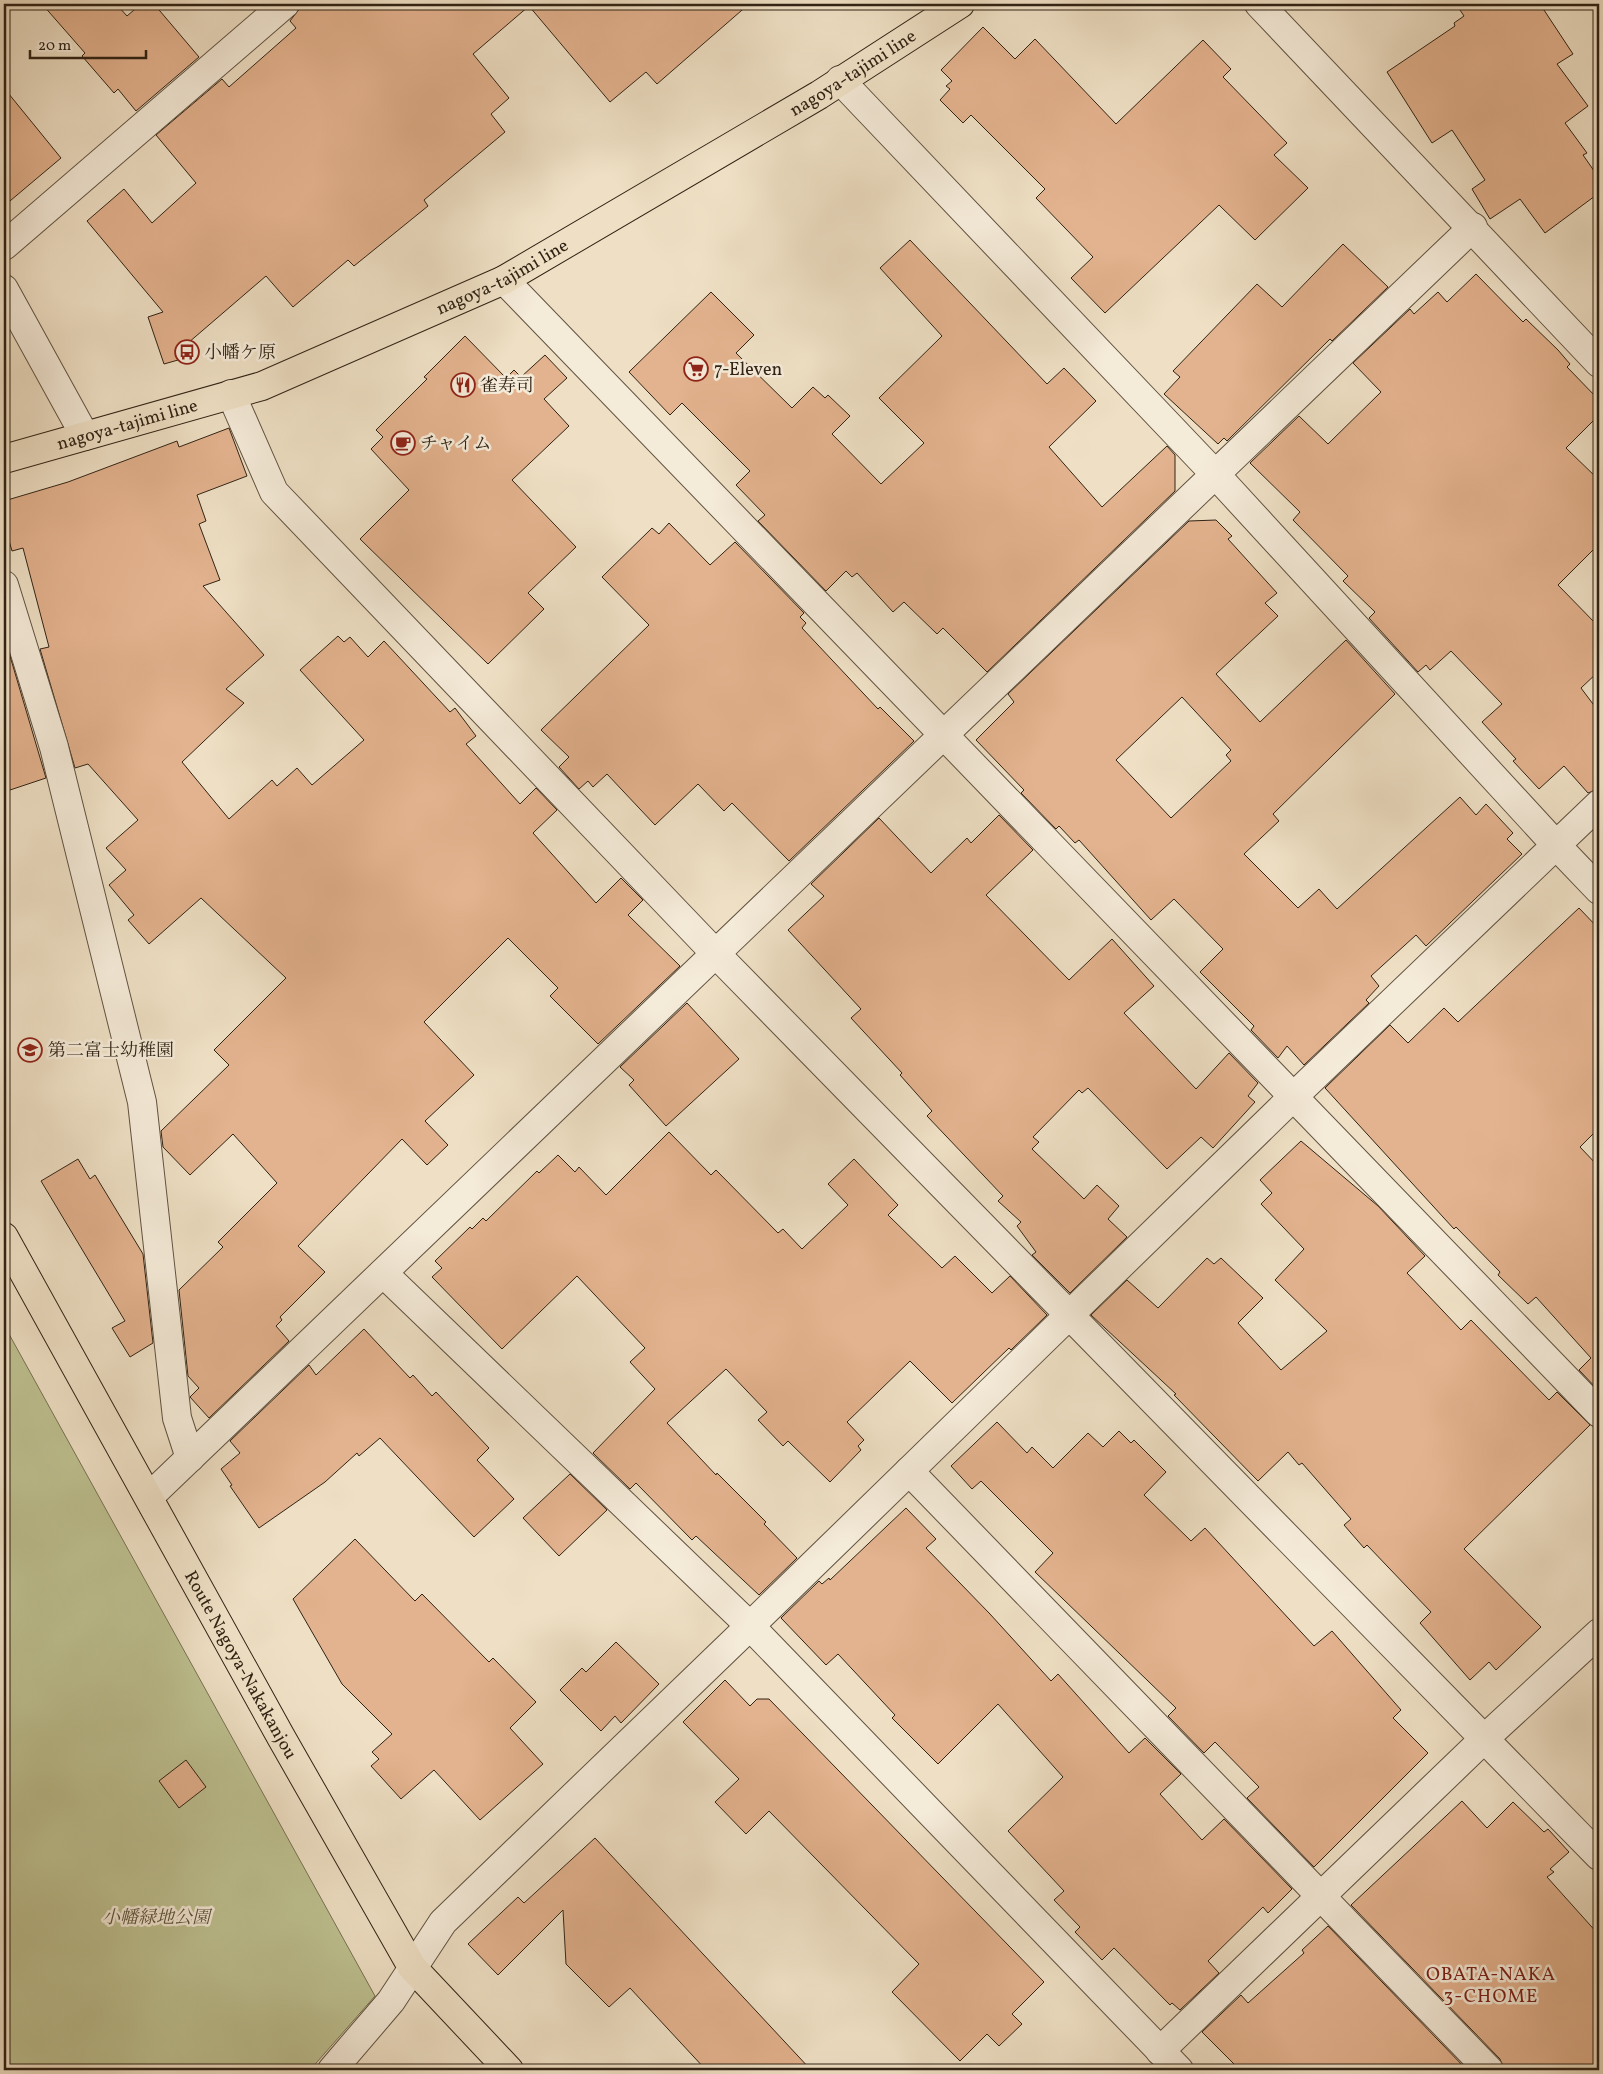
<svg xmlns="http://www.w3.org/2000/svg" width="1603" height="2074" font-family="Vollkorn,'Noto Serif JP',serif">
	<rect width="100%" height="100%" fill="#efe0c5"/>
	<filter id="stains"><feTurbulence type="fractalNoise" baseFrequency=".004" numOctaves="4"/><feColorMatrix values="0 0 0 0 .2 0 0 0 0 .09 0 0 0 0 .02 0 0 0 .5 -.17"/></filter>
	<radialGradient id="worn" r=".72"><stop offset=".6" stop-color="#630" stop-opacity="0"/><stop offset="1" stop-color="#630" stop-opacity=".3"/></radialGradient>
	<path fill="#bec191" stroke="#777253" d="M4 1325 375 1996 310 2070H4Z"/>
	<g fill="#e3b28e" stroke="#302315" fill-rule="evenodd">
		<path d="M42 4H116L127 16 141 4H154L199 57 136 111 118 89 114 93 82 56 85 53Z"/>
		<path d="M303 4H749L657 84 646 72 610 102 529 6 473 54 509 98 491 114 505 132 424 200 428 206 354 266 348 260 293 307 266 276 188 343 192 356 164 364 148 317 163 312 87 221 124 189 152 223 196 183 156 135 222 79 229 87 296 28 290 21Z"/>
		<path d="M1456 4H1540L1573 54 1557 64 1588 106 1565 123 1587 153 1583 155 1599 178V193L1545 233 1520 199 1490 219 1472 189 1485 180 1452 130 1432 143 1387 72 1455 26 1454 23 1464 16Z"/>
		<path d="M983 27 1015 59 1035 39 1116 124 1203 40 1231 69 1223 77 1287 143 1274 155 1308 188 1255 240 1219 205 1105 313 1071 278 1093 257 1036 198 1045 189 971 115 963 123 940 100 950 89 946 86 952 81 941 70Z"/>
		<path d="M4 88 61 158 4 206Z"/>
		<path d="M910 240 1047 384 1064 368 1096 401 1049 447 1102 507 1167 446 1175 455V491L987 672 943 628 937 634 904 602 893 612 857 573 852 577 846 571 826 591 758 521 765 515 736 485 750 471 682 403 670 415 629 372 711 292 754 335 736 353 792 408 813 387 825 398 828 395 850 416 832 434 881 484 924 443 879 398 942 336 880 268Z"/>
		<path d="M1343 244 1388 287 1332 341 1330 339 1227 441 1224 438 1218 444 1164 394 1180 377 1173 371 1257 284 1282 307Z"/>
		<path d="M1476 274 1523 322 1526 319 1558 350 1570 364 1567 367 1599 400V415L1566 448 1599 480V544L1558 585 1599 627V671L1581 688 1599 712V789L1588 793 1564 766 1539 789 1513 761 1516 759 1482 722 1502 704 1451 651 1430 670 1426 665 1418 672 1369 618 1375 612 1343 581 1348 576 1293 520 1300 512 1250 463 1299 416 1328 444 1381 392 1353 363 1410 309 1414 314 1438 292 1447 302Z"/>
		<path d="M465 336 506 378 514 370 521 377 545 355 567 378 544 399 569 426 512 480 576 547 528 593 544 609 488 664 360 539 409 490 371 449 383 437 376 430 427 379 424 377Z"/>
		<path d="M229 428 247 476 197 495 206 521 199 524 220 580 203 586 264 655 226 689 244 703 182 762 229 819 272 780 277 786 297 768 312 785 364 740 300 670 338 636 344 642 350 637 368 657 384 641 450 712 455 708 476 736 466 744 520 804 536 788 557 810 533 833 596 903 621 878 643 900 628 915 680 966 598 1044 550 996 558 988 508 938 424 1022 474 1075 425 1121 448 1145 427 1165 402 1139 298 1246 325 1272 280 1317 282 1320 276 1326 289 1341 209 1418 190 1397 199 1388 188 1376 179 1290 223 1247 218 1242 277 1183 233 1134 190 1175 163 1147 161 1131 229 1065 214 1050 286 978 201 898 149 944 128 920 134 915 109 885 126 870 106 848 138 820 88 764 75 768 40 649 49 647 23 548 12 551 4 523V501L68 482 177 441 179 447Z"/>
		<path d="M1216 520 1232 536 1228 539 1277 593 1265 603 1278 616 1216 674 1260 722 1346 640 1395 694 1273 814 1279 821 1244 854 1298 908 1319 889 1337 909 1460 797 1476 815 1486 804 1513 833 1507 839 1522 854 1426 946 1416 935 1371 976 1379 986 1366 1000 1369 1003 1304 1065 1287 1046 1278 1058 1251 1030 1254 1026 1200 972 1223 949 1174 899 1151 920 1079 840 1075 843 1059 826 1056 829 1021 793 1024 790 976 740 1014 702 1008 694 1189 521ZM1182 697 1231 750 1226 755 1231 761 1171 818 1116 760Z"/>
		<path d="M669 523 710 565 735 542 804 613 800 617 806 623 802 628 878 709 880 707 914 741 789 861 732 803 724 811 698 784 655 825 607 774 593 787 588 781 579 789 559 767 569 757 541 730 649 625 602 577 652 528 659 534Z"/>
		<path d="M10 656 46 778 4 792V657Z"/>
		<path d="M999 815 1033 850 986 895 1069 980 1112 939 1154 986 1124 1013 1196 1089 1229 1053 1258 1083 1248 1096 1255 1102 1213 1148 1201 1137 1167 1169 1088 1088 1082 1093 1079 1090 1033 1137 1039 1142 1032 1149 1084 1199 1097 1185 1119 1206 1108 1219 1127 1237 1070 1293 1032 1255 1036 1252 1017 1226 1021 1222 998 1201 1003 1196 927 1116 932 1111 900 1075 902 1073 851 1018 861 1009 788 930 824 896 811 884 879 818 931 873 967 838 971 843Z"/>
		<path d="M1579 908 1599 929V1128L1580 1147 1599 1167V1391L1579 1370 1591 1358 1536 1297 1528 1304 1498 1275 1500 1272 1456 1227 1454 1229 1325 1088 1390 1025 1408 1043 1444 1008 1458 1022Z"/>
		<path d="M687 1003 739 1059 666 1126 629 1085 634 1080 620 1067Z"/>
		<path d="M669 1132 711 1175 716 1170 778 1233 783 1229 802 1249 848 1205 828 1184 854 1159 898 1205 888 1215 942 1268 955 1256 992 1293 1010 1276 1047 1315 1011 1350 1009 1348 952 1403 910 1361 847 1422 864 1440 858 1446 861 1450 830 1482 788 1441 783 1446 758 1420 767 1412 726 1369 667 1423 716 1475 717 1473 766 1522 764 1524 797 1558 759 1595 696 1536 692 1540 636 1483 630 1489 593 1453 655 1389 630 1362 645 1348 577 1276 502 1349 432 1277 442 1268 435 1261 470 1227 472 1229 483 1218 486 1221 537 1171 539 1173 558 1155 575 1172 579 1167 606 1195Z"/>
		<path d="M1301 1141 1378 1206 1425 1256 1407 1273 1461 1330 1471 1320 1549 1400 1557 1392 1590 1425 1464 1549 1541 1627 1496 1670 1489 1662 1470 1680 1420 1623 1431 1612 1367 1545 1364 1548 1344 1525 1351 1519 1302 1463 1299 1465 1288 1452 1258 1481 1174 1395 1176 1394 1091 1315 1127 1280 1158 1308 1207 1258 1214 1264 1221 1258 1263 1298 1238 1323 1281 1370 1327 1331 1275 1280 1304 1249 1261 1204 1272 1193 1260 1180Z"/>
		<path d="M78 1159 90 1179 95 1175 143 1254 153 1343 130 1357 112 1328 125 1321 41 1181Z"/>
		<path d="M364 1329 410 1378 413 1375 432 1396 436 1392 489 1448 477 1460 514 1499 474 1537 380 1438 359 1456 357 1453 325 1482 259 1528 230 1486 232 1485 221 1469 240 1453 230 1441 309 1365 316 1375Z"/>
		<path d="M997 1422 1027 1453 1032 1447 1053 1468 1088 1433 1103 1447 1119 1431 1131 1443 1134 1440 1166 1472 1144 1495 1191 1541 1205 1528 1314 1646 1332 1631 1401 1710 1393 1718 1428 1753 1314 1867 1247 1798 1259 1787 1215 1742 1204 1753 1168 1716 1176 1708 1035 1572 1053 1553 981 1481 972 1489 951 1466Z"/>
		<path d="M570 1474 607 1510 559 1556 523 1518Z"/>
		<path d="M906 1508 936 1539 926 1548 990 1614 1051 1681 1058 1674 1129 1753 1145 1738 1181 1774 1160 1794 1202 1840 1224 1819 1292 1889 1268 1913 1263 1907 1208 1961 1219 1973 1180 2010 1172 2003 1170 2005 1114 1948 1102 1960 1075 1932 1080 1927 1054 1900 1064 1891 1008 1831 1063 1777 998 1704 938 1764 892 1718 895 1715 838 1654 826 1665 781 1618 819 1581 822 1584 829 1578 830 1580Z"/>
		<path d="M355 1539 415 1601 422 1594 489 1662 493 1658 536 1702 510 1728 543 1764 480 1820 434 1770 401 1799 371 1766 379 1759 372 1752 392 1734 342 1684 293 1599Z"/>
		<path d="M616 1642 659 1684 621 1723 615 1716 601 1731 560 1690 582 1668 586 1672Z"/>
		<path d="M725 1680 750 1706 757 1699H769L1044 1982 1012 2014 1022 2024 999 2046 987 2034 960 2061 892 1992 919 1964 769 1811 746 1834 715 1802 739 1779 683 1722Z"/>
		<path d="M186 1760 206 1787 179 1808 159 1781Z"/>
		<path d="M1462 1801 1487 1828 1513 1802 1544 1832 1548 1829 1569 1852 1550 1869 1554 1872 1547 1877 1599 1935V2070H1504L1500 2059 1351 1905Z"/>
		<path d="M595 1838 811 2070H706L630 1988 609 2007 566 1964 563 1910 498 1975 468 1944 518 1897 524 1903Z"/>
		<path d="M1328 1926 1467 2070H1240L1202 2032 1241 1995 1248 2003 1304 1953 1302 1950Z"/>
	</g>
	<g fill="none" stroke-linecap="round" stroke-linejoin="round">
		<g stroke="#605241" stroke-width="30">
			<g id="minor">
				<path d="M1259 4 1599 363"/>
				<path d="M840 80 1215 474 1555 844 1599 890"/>
				<path d="M4 246 285 4"/>
				<path d="M504 280 1599 1413"/>
				<path d="M4 289 85 436"/>
				<path d="M231 394 274 492 716 954 1599 1856"/>
				<path d="M4 585 54 747 142 1102 177 1418 190 1458"/>
				<path d="M383 1273 750 1626 1179 2070"/>
				<path d="M909 1471 1489 2070"/>
				<path d="M149 1497 1473 227"/>
				<path d="M1160 2051 1484 1739 1599 1633"/>
				<path d="M332 2070 391 2001 443 1922 750 1626 1293 1097 1599 804"/>
			</g>
		</g>
		<g stroke="#302315" stroke-width="30">
			<g id="major">
				<path id="s1" d="M4 459 262 386 504 280 819 95 960 4"/>
				<path id="s2" d="M4 1237 281 1737 412 1967 509 2070"/>
			</g>
		</g>
		<use href="#minor" stroke="#f5ebd9" stroke-width="28"/>
		<use href="#major" stroke="#efe0c5" stroke-width="28"/>
	</g>
	<defs>
		<g id="bus-ring" transform="scale(1.25)"><circle r="9.5" fill="#f5ebd9" stroke="#8f2418" stroke-width="1.5"/><path d="M-5-6H5V4H4V6H2V4H-2V6H-4V4H-5ZM-3.5-4V0h7V-4ZM-3.5 1.2v1.5H-2V1.2ZM2 1.2v1.5H3.5V1.2Z" fill="#8f2418"/></g>
		<g id="supermarket-ring" transform="scale(1.25)"><circle r="9.5" fill="#f5ebd9" stroke="#8f2418" stroke-width="1.5"/><path d="M-6-5.5h2.5l.6 2H6L4.5 2H-2.5L-4.4-4H-6ZM-1.5 3.2a1.3 1.3 0 1 0 .1 0ZM3 3.2a1.3 1.3 0 1 0 .1 0Z" fill="#8f2418"/></g>
		<g id="restaurant-ring" transform="scale(1.25)"><circle r="9.5" fill="#f5ebd9" stroke="#8f2418" stroke-width="1.5"/><path d="M-5-6h1v4h1v-4h1v4h1v-4h1v5L-1.5 .5V6h-2V.5L-5-1ZM5-6V6H3V1.5H1.5Q1.5-4 5-6Z" fill="#8f2418"/></g>
		<g id="cafe-ring" transform="scale(1.25)"><circle r="9.5" fill="#f5ebd9" stroke="#8f2418" stroke-width="1.5"/><path d="M-5.5-4.5H6V0H3Q3 3.5 0 3.5H-2.5Q-5.5 3.5-5.5 0ZM3-3.2v2h1.7v-2ZM-6 4.5H4V6H-6Z" fill="#8f2418"/></g>
		<g id="school-ring" transform="scale(1.25)"><circle r="9.5" fill="#f5ebd9" stroke="#8f2418" stroke-width="1.5"/><path d="M0-5L7-2L0 1L-7-2ZM-4 1L0 2.5L4 1V4Q0 6-4 4Z" fill="#8f2418"/></g>
	</defs>
	<g fill-rule="evenodd">
		<use href="#bus-ring" x="187" y="352"/>
		<use href="#supermarket-ring" x="696" y="369"/>
		<use href="#restaurant-ring" x="463" y="385"/>
		<use href="#cafe-ring" x="403" y="443"/>
		<use href="#school-ring" x="30" y="1050"/>
	</g>
	<g text-anchor="middle" stroke-width="5" stroke-linejoin="round" paint-order="stroke">
		<g font-size="18" fill="#302315" stroke="#f5ebd9">
			<text dy="6" stroke="none"><textPath href="#s1" startOffset="938">nagoya-tajimi line</textPath></text>
			<text dy="6" stroke="none"><textPath href="#s1" startOffset="532">nagoya-tajimi line</textPath></text>
			<text dy="6" stroke="none"><textPath href="#s1" startOffset="128">nagoya-tajimi line</textPath></text>
			<text dy="6" stroke="none"><textPath href="#s2" startOffset="489">Route Nagoya-Nakakanjou</textPath></text>
		</g>
		<g font-size="18" fill="#302315" stroke="#f5ebd9" text-anchor="start">
			<text x="204" y="358">小幡ケ原</text>
			<text x="714" y="375">7-Eleven</text>
			<text x="480" y="391">雀寿司</text>
			<text x="420" y="449">チャイム</text>
			<text x="48" y="1056">第二富士幼稚園</text>
		</g>
		<g font-size="18" font-style="italic" fill="#5b523a" stroke="#f5ebd9">
			<text x="156" y="1923">小幡緑地公園</text>
		</g>
		<g font-size="19" letter-spacing="1" fill="#7a1f14" stroke="#f5ebd9">
			<text x="1491" y="1980">OBATA-NAKA<tspan x="1491" dy="22">3-CHOME</tspan></text>
		</g>
	</g>
	<rect width="1603" height="2074" fill="none" stroke="#efe0c5" stroke-width="20"/>
	<rect x="5" y="5" width="1593" height="2064" fill="none" stroke="#302315" stroke-width="2.5"/>
	<rect x="10" y="10" width="1583" height="2054" fill="none" stroke="#302315"/>
	<path d="M30 50v8h116v-8" fill="none" stroke="#302315" stroke-width="2.5"/>
	<text x="38" y="50" font-size="15" fill="#302315" stroke="#f5ebd9" stroke-width="4" paint-order="stroke">20 m</text>
	<rect width="100%" height="100%" filter="url(#stains)"/>
	<rect width="100%" height="100%" fill="url(#worn)"/>
</svg>
